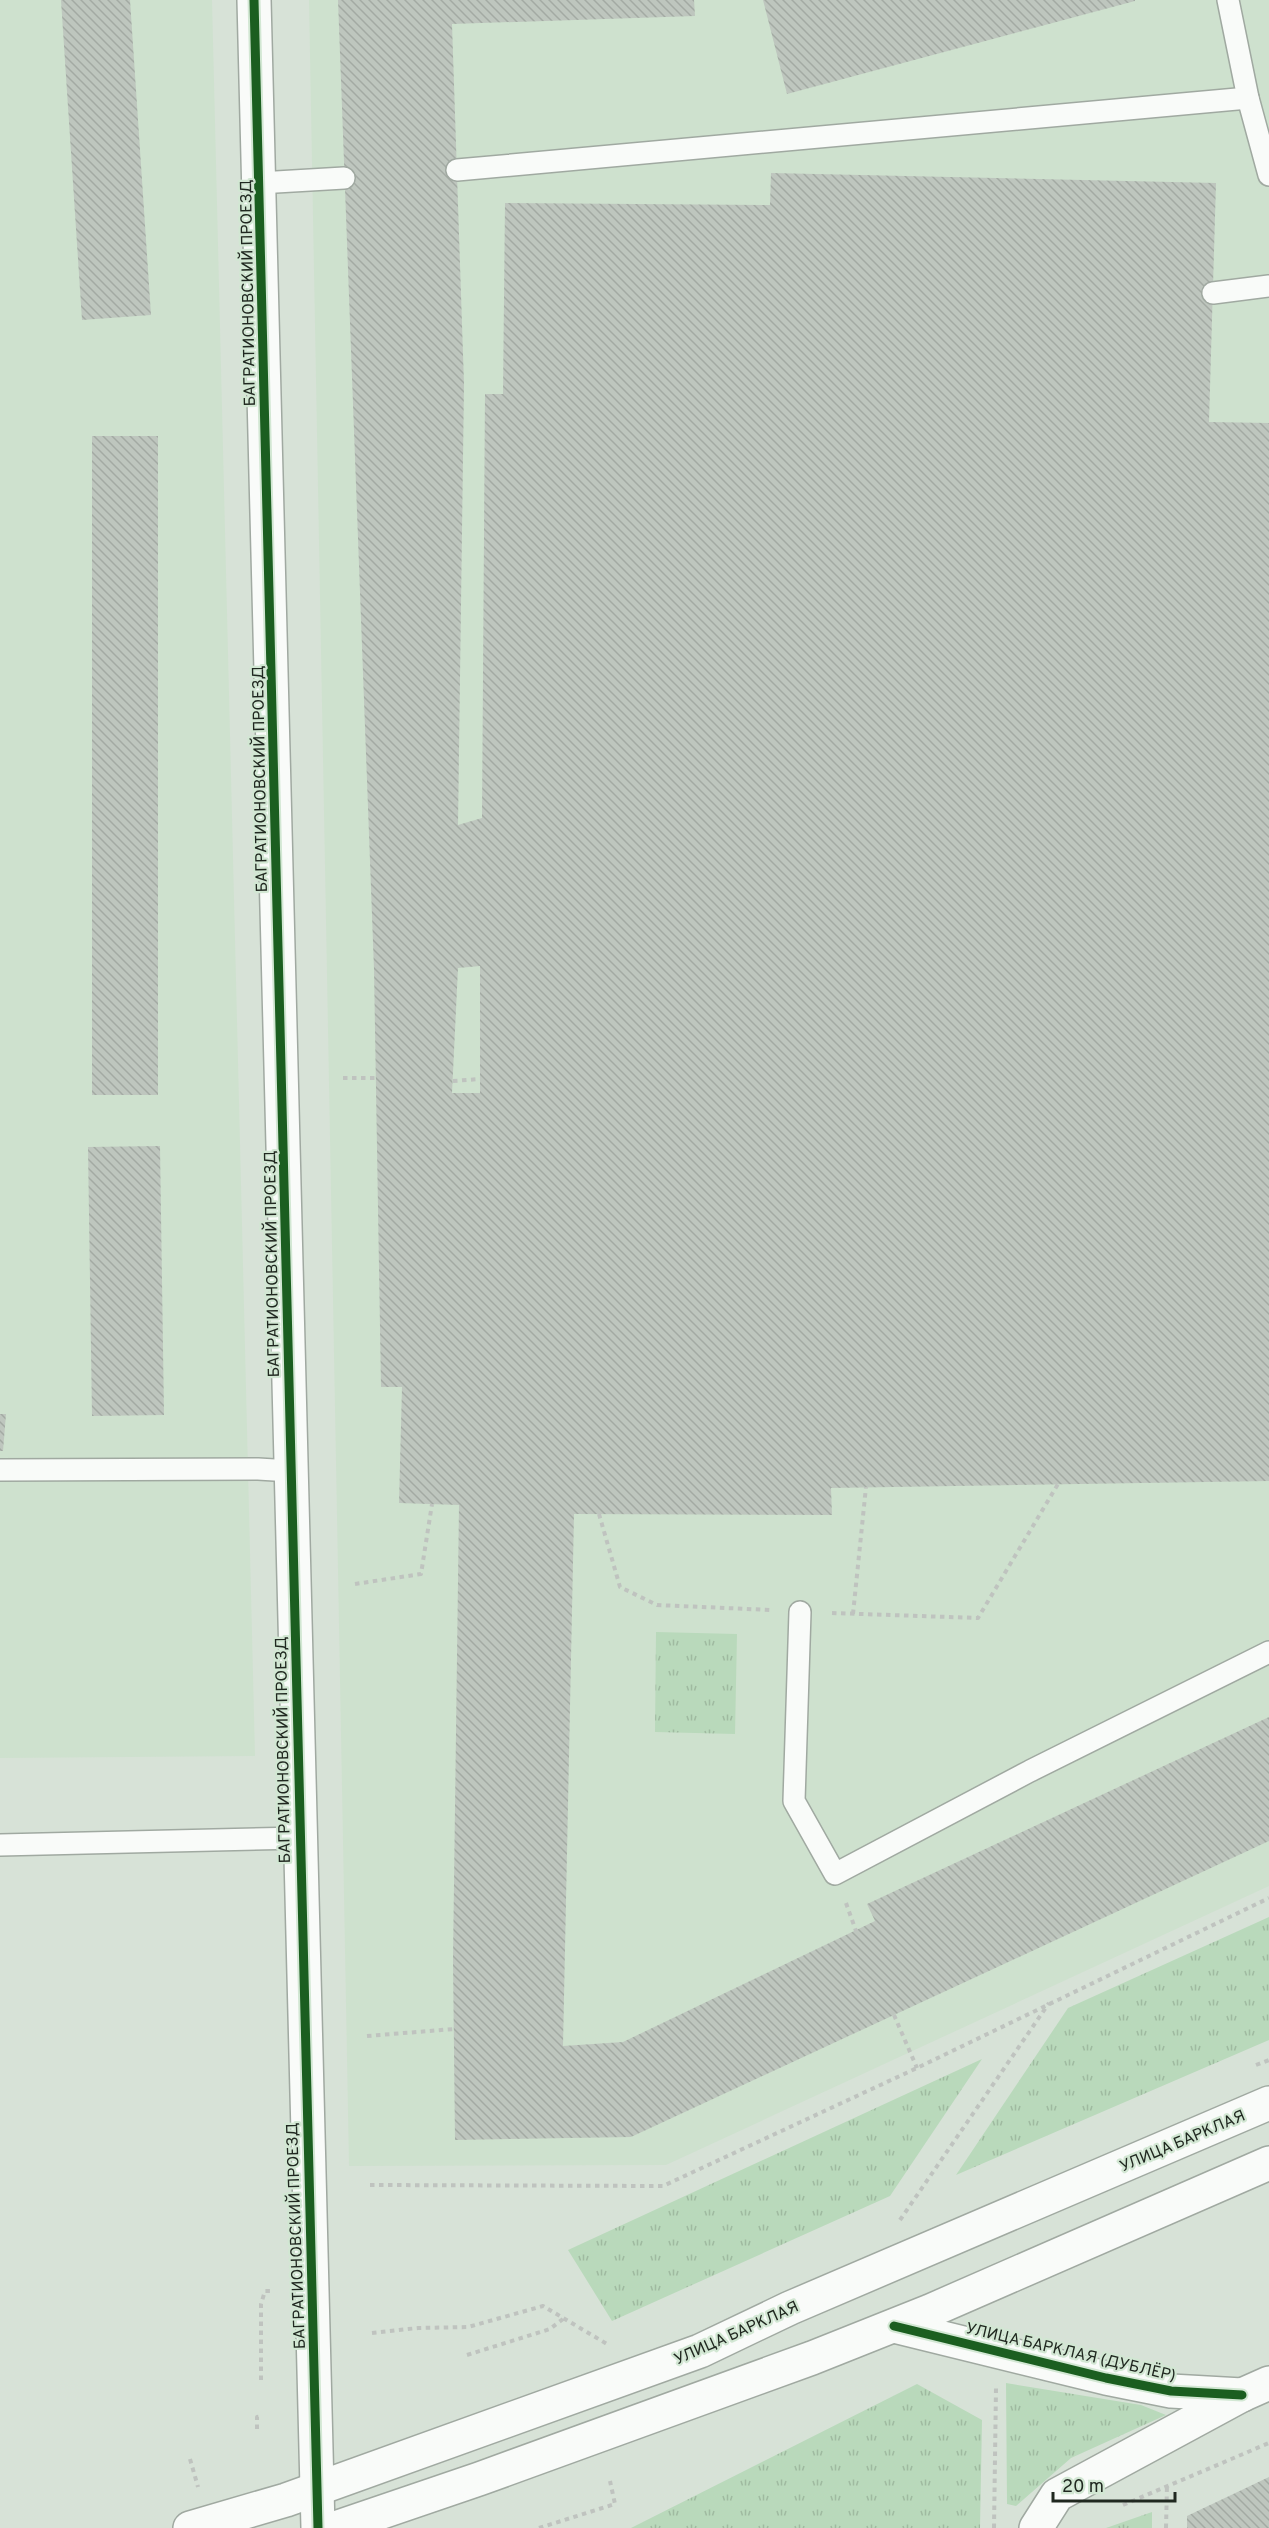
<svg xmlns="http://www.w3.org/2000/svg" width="1269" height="2528" font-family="Overpass,sans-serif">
	<defs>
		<pattern id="grass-tufts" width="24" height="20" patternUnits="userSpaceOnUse" patternTransform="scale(1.5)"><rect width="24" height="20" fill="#b9d9bb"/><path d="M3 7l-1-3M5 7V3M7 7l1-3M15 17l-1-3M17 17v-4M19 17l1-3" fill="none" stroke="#9fbaa0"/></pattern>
		<pattern id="building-back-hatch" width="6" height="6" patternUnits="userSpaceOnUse" patternTransform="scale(1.5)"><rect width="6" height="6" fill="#bec6be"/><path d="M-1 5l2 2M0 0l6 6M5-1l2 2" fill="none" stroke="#a3aaa3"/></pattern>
	</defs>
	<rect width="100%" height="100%" fill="#d7e2d7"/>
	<g fill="#cee1ce">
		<path d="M0 0H212L255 1756 0 1758Z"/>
		<path d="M309 0H1269V1886L666 2165 349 2166Z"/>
	</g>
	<g fill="url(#grass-tufts)">
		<path d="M656 1632 737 1634 735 1734 655 1732Z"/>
		<path d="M1269 1917V2040L956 2175 1068 2008Z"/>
		<path d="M982 2059 890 2196 612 2321 568 2250Z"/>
		<path d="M1006 2383 1141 2405 1166 2415 1071 2458 1016 2506 1007 2504Z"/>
		<path d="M917 2384 982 2420 980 2528H631Z"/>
		<path d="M1152 2512V2528H1106Z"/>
	</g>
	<g fill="url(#building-back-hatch)" fill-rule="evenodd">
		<path d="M61 0H130L151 315 82 320Z"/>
		<path d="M338 0H694L695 16 452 24 464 384 458 825 482 818 485 394H503L505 203 770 205 771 173 1216 183 1209 422 1269 423V1481L831 1488 832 1515 574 1514 563 2046 623 2042 875 1921 867 1904 1269 1717V1841L631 2137 455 2140 453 1960 459 1505 399 1503 402 1387H381L374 969ZM480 966V1093H452L458 968Z"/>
		<path d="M763 0H1135V1L787 94Z"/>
		<rect x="92" y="436" width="66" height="659"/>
		<path d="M160 1146 164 1415 92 1416 88 1147Z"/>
		<path d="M0 1414H6L3 1451H0Z"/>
		<path d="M1269 2477V2528H1187V2516Z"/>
	</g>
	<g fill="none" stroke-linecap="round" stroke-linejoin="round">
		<g stroke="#a0a9a1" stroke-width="24">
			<g id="service">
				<path d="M1228 0 1248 98 1269 175"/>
				<path d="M457 170 1248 98"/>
				<path d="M259 183 344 178"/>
				<path d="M1213 293 1269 286"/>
				<path d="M0 1470 258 1469 291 1471"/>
				<path d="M800 1612 794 1801 835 1874 1030 1771 1269 1652"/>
				<path d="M0 1845 300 1838"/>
			</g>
		</g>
		<g stroke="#a0a9a1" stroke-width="36">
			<g id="tertiary">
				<path d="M254 0 318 2528"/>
				<path d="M894 2326 1106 2378 1171 2391 1242 2395"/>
				<path d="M1036 2528 1057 2495 1242 2395 1269 2383"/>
			</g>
		</g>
		<g stroke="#a0a9a1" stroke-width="36">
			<g id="secondary">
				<path d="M190 2528 286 2500 700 2351 790 2308 1269 2103"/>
				<path d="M335 2528 479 2479 812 2358 930 2311 1269 2163"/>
			</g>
		</g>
		<g stroke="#bfc3bf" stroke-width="4" stroke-dasharray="4.5 4.5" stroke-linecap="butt">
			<path d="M343 1078H376"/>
			<path d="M453 1081 480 1079"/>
			<path d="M599 1514 620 1587 657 1605 771 1610"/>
			<path d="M355 1584 421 1574 432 1504"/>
			<path d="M832 1613 978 1618 1058 1484"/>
			<path d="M853 1614 866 1487"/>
			<path d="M846 1903 856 1931"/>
			<path d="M894 2015 917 2068"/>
			<path d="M367 2036 454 2029"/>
			<path d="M1256 2065 1269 2060"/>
			<path d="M370 2185 663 2186 917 2068 1269 1898"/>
			<path d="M900 2220 1049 2003"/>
			<path d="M372 2333 418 2328 468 2327 543 2306 607 2344"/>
			<path d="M467 2355 550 2329 563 2319"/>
			<path d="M261 2380V2304L265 2291H274"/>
			<path d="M257 2429V2417L262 2416"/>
			<path d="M190 2459 198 2487"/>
			<path d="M1123 2505 1269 2443"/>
			<path d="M539 2528 615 2504 610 2481"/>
			<path d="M994 2528 996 2388"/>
			<path d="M1166 2528 1167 2485"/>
		</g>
		<use href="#service" stroke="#f9fbf9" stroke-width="21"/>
		<use href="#tertiary" stroke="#f9fbf9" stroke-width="33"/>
		<use href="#secondary" stroke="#f9fbf9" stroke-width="33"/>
		<g stroke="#d2e7d3" stroke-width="13">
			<g id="cycleway">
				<path d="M254 0 318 2528"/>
				<path d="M894 2326 1106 2378 1171 2391 1242 2395"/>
			</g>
		</g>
		<use href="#cycleway" stroke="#1b5e20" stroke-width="9"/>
	</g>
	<g text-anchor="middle" stroke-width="4.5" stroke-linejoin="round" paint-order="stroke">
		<g font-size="16" fill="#202820" stroke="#d2e7d3">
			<text transform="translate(247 293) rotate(-91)" y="6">БАГРАТИОНОВСКИЙ ПРОЕЗД</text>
			<text transform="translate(259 779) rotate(-91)" y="6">БАГРАТИОНОВСКИЙ ПРОЕЗД</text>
			<text transform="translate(271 1264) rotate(-91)" y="6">БАГРАТИОНОВСКИЙ ПРОЕЗД</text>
			<text transform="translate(282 1750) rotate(-91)" y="6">БАГРАТИОНОВСКИЙ ПРОЕЗД</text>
			<text transform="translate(1182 2140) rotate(-23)" y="6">УЛИЦА БАРКЛАЯ</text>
			<text transform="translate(295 2236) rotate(-92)" y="6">БАГРАТИОНОВСКИЙ ПРОЕЗД</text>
			<text transform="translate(736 2332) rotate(-24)" y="6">УЛИЦА БАРКЛАЯ</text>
			<text transform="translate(1071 2351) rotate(13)" y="6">УЛИЦА БАРКЛАЯ (ДУБЛЁР)</text>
		</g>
	</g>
	<path d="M1053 2492v9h122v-9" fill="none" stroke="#202820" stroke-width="3"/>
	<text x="1062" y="2492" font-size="18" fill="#202820" stroke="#d2e7d3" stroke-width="4.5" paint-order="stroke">20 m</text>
</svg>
